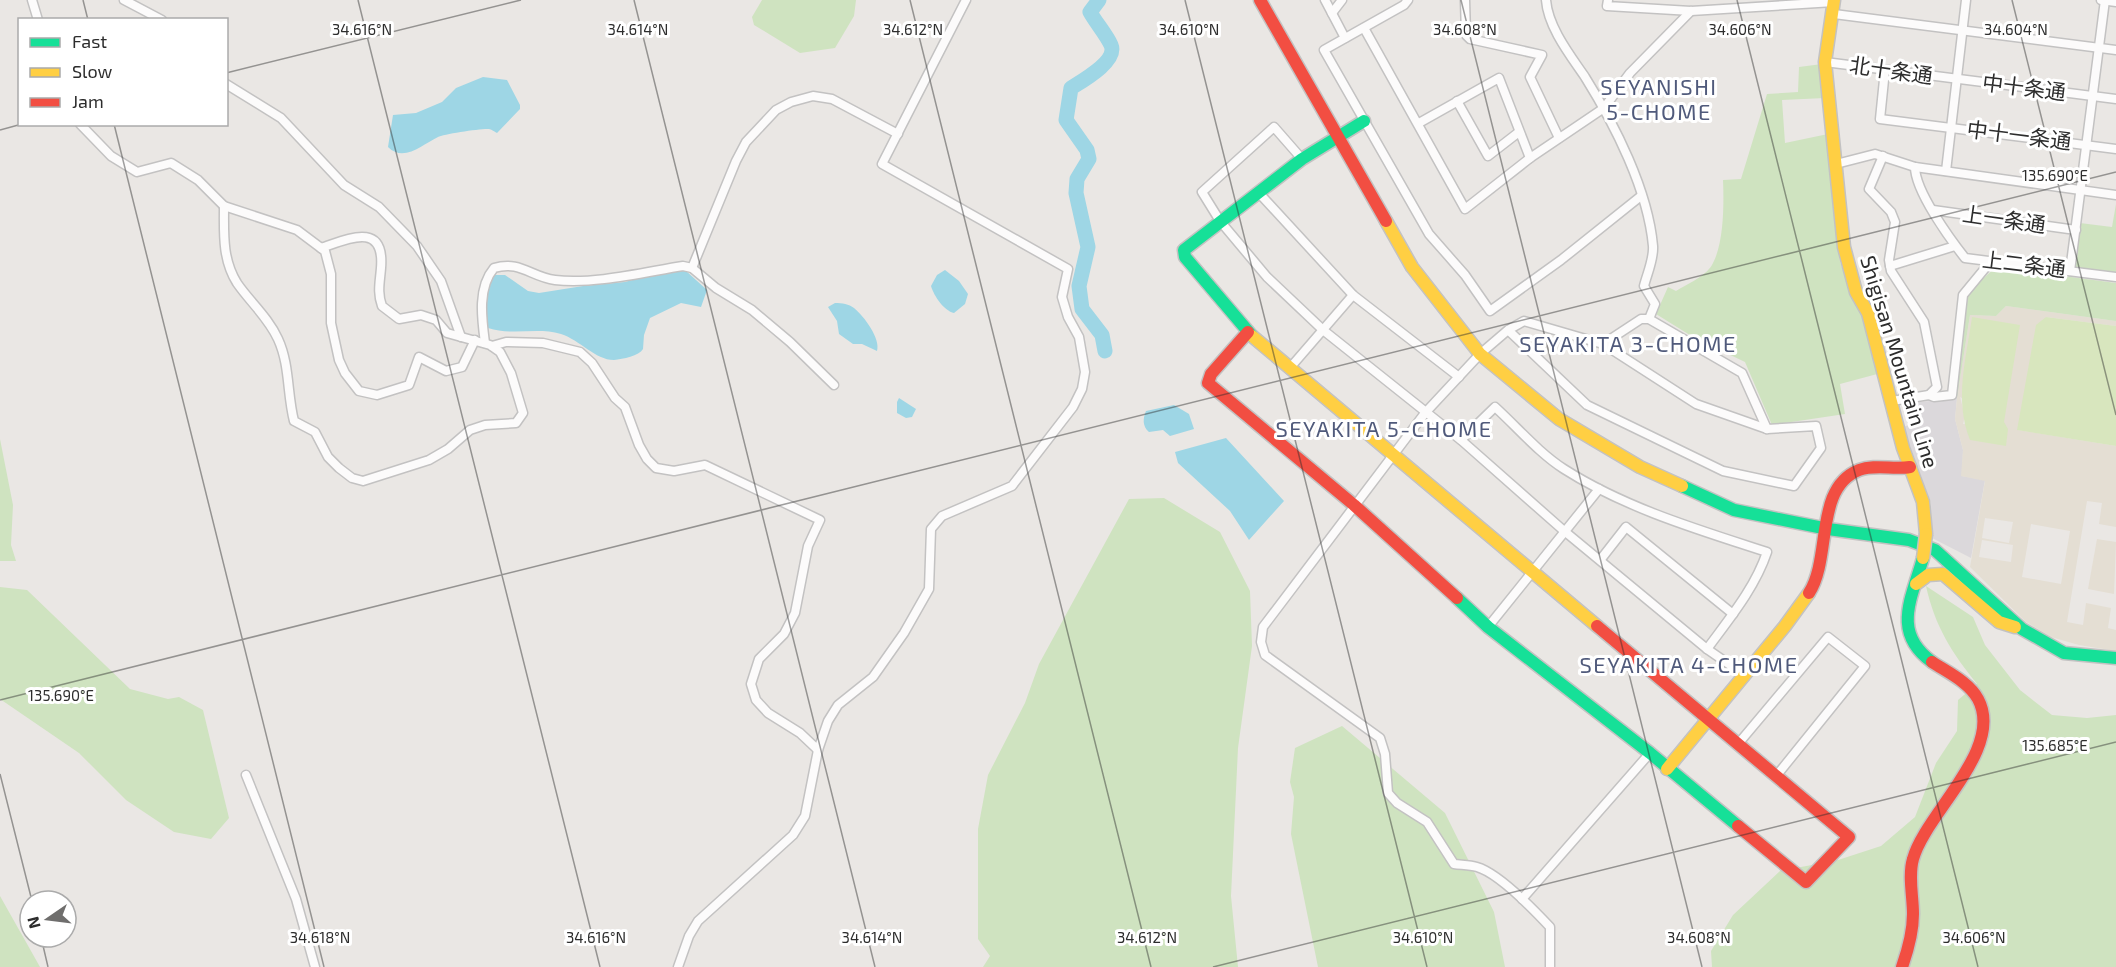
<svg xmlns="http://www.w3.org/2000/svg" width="2116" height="967" font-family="'Exo 2','Noto Sans JP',sans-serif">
	<rect width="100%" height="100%" fill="#eae7e4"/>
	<path fill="#dbd8db" d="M1957 398 1955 419 1963 450 1962 476 1985 480 1971 558 1932 538 1931 503 1903 427 1915 423 1912 403Z"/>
	<g fill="#e4ded3" fill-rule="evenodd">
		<path d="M2006 306 2116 321V326L2046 317 2018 430 2116 446V527L2099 524 2102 503 2087 501 2067 622 2083 625 2086 603 2111 608 2108 628 2116 630V651L2079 645 2051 637 2026 622 1970 567 1985 481 1961 476 1963 450 1955 419 1957 398 1970 315 1996 316ZM1960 397 2004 423 1963 424 1965 416ZM1985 518 2013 522 2009 543 1982 538ZM2031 524 2070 531 2061 584 2022 577ZM1982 540 2013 545 2011 562 1979 557Z"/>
		<path d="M2097 539 2116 542 2114 594 2088 589Z"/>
	</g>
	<g fill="#cfe3c0">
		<path d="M762 0H856L854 16 835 48 800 53 754 25 752 17Z"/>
		<path d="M1822 64 1825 98 1782 100 1785 143 1828 134 1840 262 1855 304 1858 303 1881 373 1840 384 1845 414 1772 425 1745 362 1693 337 1656 314 1668 287 1676 291C1687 284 1707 276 1713 263 1724 242 1724 203 1723 180L1741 179 1767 94 1798 92 1799 67Z"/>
		<path d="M2116 204V274L2075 269 2080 223 2112 227Z"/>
		<path d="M1996 267 2116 283V321L2006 306 1996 316 1970 315 1957 398H1953L1967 293Z"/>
		<path d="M0 439 13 505 11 545 16 561H0Z"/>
		<path d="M1164 498 1220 532 1250 591 1252 646 1238 748 1231 896 1238 967H983L990 956 978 939V829L988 775 1025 703 1039 664 1129 499Z"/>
		<path d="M1926 586 1973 617 1985 645 2020 690 2052 715 2087 718 2116 715V967H1712L1711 951 1733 915 1780 871 1838 860 1881 846 1915 817 1936 763 1957 731 1958 700 1977 684C1952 653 1935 627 1926 586Z"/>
		<path d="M0 587 27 590 130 689 168 699 179 697 203 710 229 818 211 839 174 832 126 800 79 753 0 699Z"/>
		<path d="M1342 726 1445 813 1494 912 1505 967H1318L1291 834 1294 797 1290 782 1295 748Z"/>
		<path d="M0 896 40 967H0Z"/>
	</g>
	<g fill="#d8e6be">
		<path d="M1972 317 2020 325 2004 422 2008 429 2006 446 1970 440C1954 399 1966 360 1972 317Z"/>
		<path d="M2046 317 2116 326V446L2017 430 2036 325Z"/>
	</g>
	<g fill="#9ed6e5">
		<path d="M483 77 507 80 520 105V109L497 133C495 132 491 129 489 129 483 128 443 134 438 137 423 144 404 163 388 147L393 115 416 113 442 102 456 88Z"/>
		<path d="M677 270H685L707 290 701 307 681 303 650 318 644 335 643 349C639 356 623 359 614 360 595 360 580 340 561 334 537 327 512 336 488 328L482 285 493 275H505L528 291 539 293 583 286 625 282 664 271Z"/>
		<path d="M945 270 959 281 968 294 965 304 954 313C944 311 934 296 931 286L937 275Z"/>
		<path d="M835 303C842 303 849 304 854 308 864 316 881 339 877 351L862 344H853L839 334 837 321 828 307Z"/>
		<path d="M899 398 916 409 912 417 906 418 897 413V402Z"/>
		<path d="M1174 405 1189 414 1194 429 1170 436 1163 430 1149 432C1142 426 1143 418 1146 411Z"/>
		<path d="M1226 438 1284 501 1249 540 1230 511 1178 463 1175 452Z"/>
	</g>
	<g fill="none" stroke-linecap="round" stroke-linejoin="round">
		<path stroke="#9ed6e5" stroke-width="15" d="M1099 0 1090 12C1096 23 1106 34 1111 45 1118 61 1082 81 1071 88L1066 120 1087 150 1089 159 1077 179 1076 193 1088 247 1079 286 1082 309 1102 335 1105 351"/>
		<g stroke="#c3c2c2" stroke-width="11">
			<g id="street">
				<path d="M32 0 38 20"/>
				<path d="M124 0 162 20"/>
				<path d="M1325 0 1345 38"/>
				<path d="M1408 0 1404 5 1324 50 1429 234 1465 275 1490 311 1561 260 1641 196"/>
				<path d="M1465 0 1466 35 1470 39 1542 55 1530 77 1559 138"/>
				<path d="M1546 0C1548 27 1570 55 1585 77 1615 125 1648 190 1653 246 1654 259 1647 274 1644 286L1655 304 1649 319"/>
				<path d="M1608 0 1607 6 1691 11 1834 2"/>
				<path d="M2101 0 2116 2"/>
				<path d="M1332 13 1342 0"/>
				<path d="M1834 14 2116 50"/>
				<path d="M1364 28 1465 209 1530 158 1604 108 1630 73 1691 11"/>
				<path d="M1825 62 2116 99"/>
				<path d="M1885 70 1880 119 2116 149"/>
				<path d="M226 84 281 118 344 185 379 207 417 246 441 281 461 337"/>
				<path d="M1457 101 1488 156 1519 132"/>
				<path d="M1419 123 1499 78 1530 158"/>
				<path d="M80 124 111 156 137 172 171 163 198 180 224 206 297 230 325 251 331 274V323L339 360 345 373 359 391 377 395 409 385 419 357 446 371 462 367 475 340"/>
				<path d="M1883 156 1869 189 1891 212 1895 222 1889 260 1891 271 1924 322 1937 387 1929 395 1892 401"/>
				<path d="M1302 159 1274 127 1202 192 1220 221 1267 277 1323 330 1461 440 1563 530 1707 649 1743 674"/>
				<path d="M1836 164 1875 154 1915 167 2116 195"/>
				<path d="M1915 167C1915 191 1950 239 1965 258L2116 277"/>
				<path d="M1946 171 1966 0"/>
				<path d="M1259 193 1353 295 1459 377"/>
				<path d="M224 206C224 233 222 259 237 283 250 302 268 317 278 339 290 365 287 394 294 421L315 432 328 457 339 468 352 478 363 481 429 460 448 449 470 430 485 425 516 423 523 413 511 373 500 352 490 345 447 333 436 320 421 315 399 319 382 306C377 292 380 282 381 268 385 220 346 240 321 248"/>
				<path d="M1933 210 2076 230"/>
				<path d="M1890 266 1955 246"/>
				<path d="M692 268 736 161 746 142 776 110 791 102 813 96 832 99 898 134"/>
				<path d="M2070 271 2105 0"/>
				<path d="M1508 330 1587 405 1723 471 1794 486 1821 448 1816 426 1767 429 1696 404 1603 344 1524 321 1508 330 1480 354 1425 413 1263 627 1261 642 1265 655 1380 738 1385 754 1388 793 1397 803 1427 822 1454 864C1461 865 1470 865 1477 867 1498 873 1535 911 1550 927V967"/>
				<path d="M485 343C482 320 477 288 494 268 520 260 531 277 555 280 593 285 645 272 683 266L692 268 716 288 752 310 790 342 834 385"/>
				<path d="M1603 344 1641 319H1649L1742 373 1767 429"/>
				<path d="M492 346 506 342 543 343 580 352 592 363 615 398 625 407 639 445 647 459 656 468 674 471 705 465 820 520 808 546 795 613 784 634 759 659 751 684 756 700 768 713 800 733 818 750"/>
				<path d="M1289 369 1353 295"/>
				<path d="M1929 395 1934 397 1952 395 1963 295 1991 261"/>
				<path d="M1461 440 1495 407C1517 427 1539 453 1564 469 1625 508 1699 530 1767 552 1755 588 1729 619 1707 649"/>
				<path d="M1601 559 1626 527 1733 614"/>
				<path d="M1488 627 1599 489"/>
				<path d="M1738 744 1828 637 1865 666 1777 775"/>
				<path d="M246 775 296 899 315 967"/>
				<path d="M1522 899 1650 753"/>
				<path d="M678 967 689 936 698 921 793 835 805 816 818 750 828 721 838 705 873 677 904 633 929 589 931 529 942 516 1012 486 1073 407 1082 389 1085 372 1079 337 1068 317 1062 297 1068 269 882 164 966 0"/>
			</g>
		</g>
		<g stroke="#c3c2c2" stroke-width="15">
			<g id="fast">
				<path d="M1252 336 1185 257 1184 250 1302 159 1364 121"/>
				<path d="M1682 486 1734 510 1828 529 1909 540 1935 550 2022 629 2064 653 2116 658"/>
				<path d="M1923 558C1912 598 1891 632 1932 662"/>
				<path d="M1457 598 1488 627 1650 753 1738 826"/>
			</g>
		</g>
		<g stroke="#c3c2c2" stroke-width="15">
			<g id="slow">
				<path d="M1834 0 1825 62 1844 247 1856 292 1868 313 1903 448 1923 502 1926 534"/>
				<path d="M1386 221 1412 267 1480 354 1559 419 1640 467 1682 486"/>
				<path d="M1252 336 1597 626"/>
				<path d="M1916 584 1928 575 1943 574 1999 622 2015 627"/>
				<path d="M1667 769 1785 626 1809 593"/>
			</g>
		</g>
		<g stroke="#c3c2c2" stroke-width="15">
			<g id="jam">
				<path d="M1260 0 1386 221"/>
				<path d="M1248 332 1211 374 1208 383 1354 505 1457 598"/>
				<path d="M1809 593C1832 557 1814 488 1859 470 1875 464 1894 470 1910 467"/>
				<path d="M1597 626 1849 837 1806 882 1738 826"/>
				<path d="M1902 967C1908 950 1913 932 1913 914 1913 896 1908 876 1913 859 1925 814 2005 749 1978 699 1969 682 1947 672 1932 662"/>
			</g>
		</g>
		<use href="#street" stroke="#fcfbfb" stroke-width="8"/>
		<use href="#fast" stroke="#16e098" stroke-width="12"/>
		<use href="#slow" stroke="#ffcf43" stroke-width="12"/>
		<use href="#jam" stroke="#f24e42" stroke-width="12"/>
		<g stroke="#c3c2c2" stroke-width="15" stroke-linecap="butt">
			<path id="slow-bridge" d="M1923 558 1926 534"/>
		</g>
		<use href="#slow-bridge" stroke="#ffcf43" stroke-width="12"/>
	</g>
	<path fill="none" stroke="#2d2d2d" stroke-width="1.5" stroke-opacity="0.45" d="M83 0 88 20M358 0 600 967M634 0 875 967M910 0 1151 967M1185 0 1427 967M1461 0 1702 967M1737 0 1978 967M2012 0 2116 415M226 73 521 0M114 124 324 967M0 130 22 124M0 700 2116 172M0 774 32 901M41 937 48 967M1213 967 2116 742"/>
	<g text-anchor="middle" stroke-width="6" stroke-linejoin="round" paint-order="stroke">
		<g font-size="21" fill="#2d2d2d" stroke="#fff">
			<text transform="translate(1891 71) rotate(8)" y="7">北十条通</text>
			<text transform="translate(2024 88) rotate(7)" y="7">中十条通</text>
			<text transform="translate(2019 136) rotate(7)" y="7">中十一条通</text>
			<text transform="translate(2004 220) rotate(8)" y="7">上一条通</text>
			<text transform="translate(2024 265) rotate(7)" y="7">上二条通</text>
			<text transform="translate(1899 362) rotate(73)" y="7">Shigisan Mountain Line</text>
		</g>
		<g font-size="22" letter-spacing="1.5" fill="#505a7b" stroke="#fff">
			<text x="1659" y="95">SEYANISHI<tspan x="1659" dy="25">5-CHOME</tspan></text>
			<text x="1628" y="352">SEYAKITA 3-CHOME</text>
			<text x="1384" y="437">SEYAKITA 5-CHOME</text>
			<text x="1689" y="673">SEYAKITA 4-CHOME</text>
		</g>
	</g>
	<g font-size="15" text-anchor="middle" fill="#2d2d2d" stroke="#fff" stroke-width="6" stroke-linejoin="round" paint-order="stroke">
		<text x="2016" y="35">34.604°N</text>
		<text x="362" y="35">34.616°N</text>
		<text x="638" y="35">34.614°N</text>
		<text x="913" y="35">34.612°N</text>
		<text x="1189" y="35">34.610°N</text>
		<text x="1465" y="35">34.608°N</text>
		<text x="1740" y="35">34.606°N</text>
		<text x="2055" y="181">135.690°E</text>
		<text x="61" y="701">135.690°E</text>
		<text x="2055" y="751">135.685°E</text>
		<text x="320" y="943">34.618°N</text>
		<text x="596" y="943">34.616°N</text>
		<text x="872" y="943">34.614°N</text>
		<text x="1147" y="943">34.612°N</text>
		<text x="1423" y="943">34.610°N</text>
		<text x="1699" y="943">34.608°N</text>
		<text x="1974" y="943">34.606°N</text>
	</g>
	<rect x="18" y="18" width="210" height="108" fill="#ffffff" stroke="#ababab" stroke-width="1.5"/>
	<rect x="30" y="38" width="30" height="9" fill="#16e098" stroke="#ababab" stroke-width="1.5"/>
	<text x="72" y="48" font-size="18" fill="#2d2d2d">Fast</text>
	<rect x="30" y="68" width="30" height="9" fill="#ffcf43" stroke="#ababab" stroke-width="1.5"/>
	<text x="72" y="78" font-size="18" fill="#2d2d2d">Slow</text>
	<rect x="30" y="98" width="30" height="9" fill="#f24e42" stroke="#ababab" stroke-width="1.5"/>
	<text x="72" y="108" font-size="18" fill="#2d2d2d">Jam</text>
	<g transform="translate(48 919) rotate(256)"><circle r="28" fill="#ffffff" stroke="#ababab" stroke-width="1.5"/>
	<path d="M0-4.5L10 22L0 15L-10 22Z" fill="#6f6e6d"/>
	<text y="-9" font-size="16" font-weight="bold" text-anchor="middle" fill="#2d2d2d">N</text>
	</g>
</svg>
